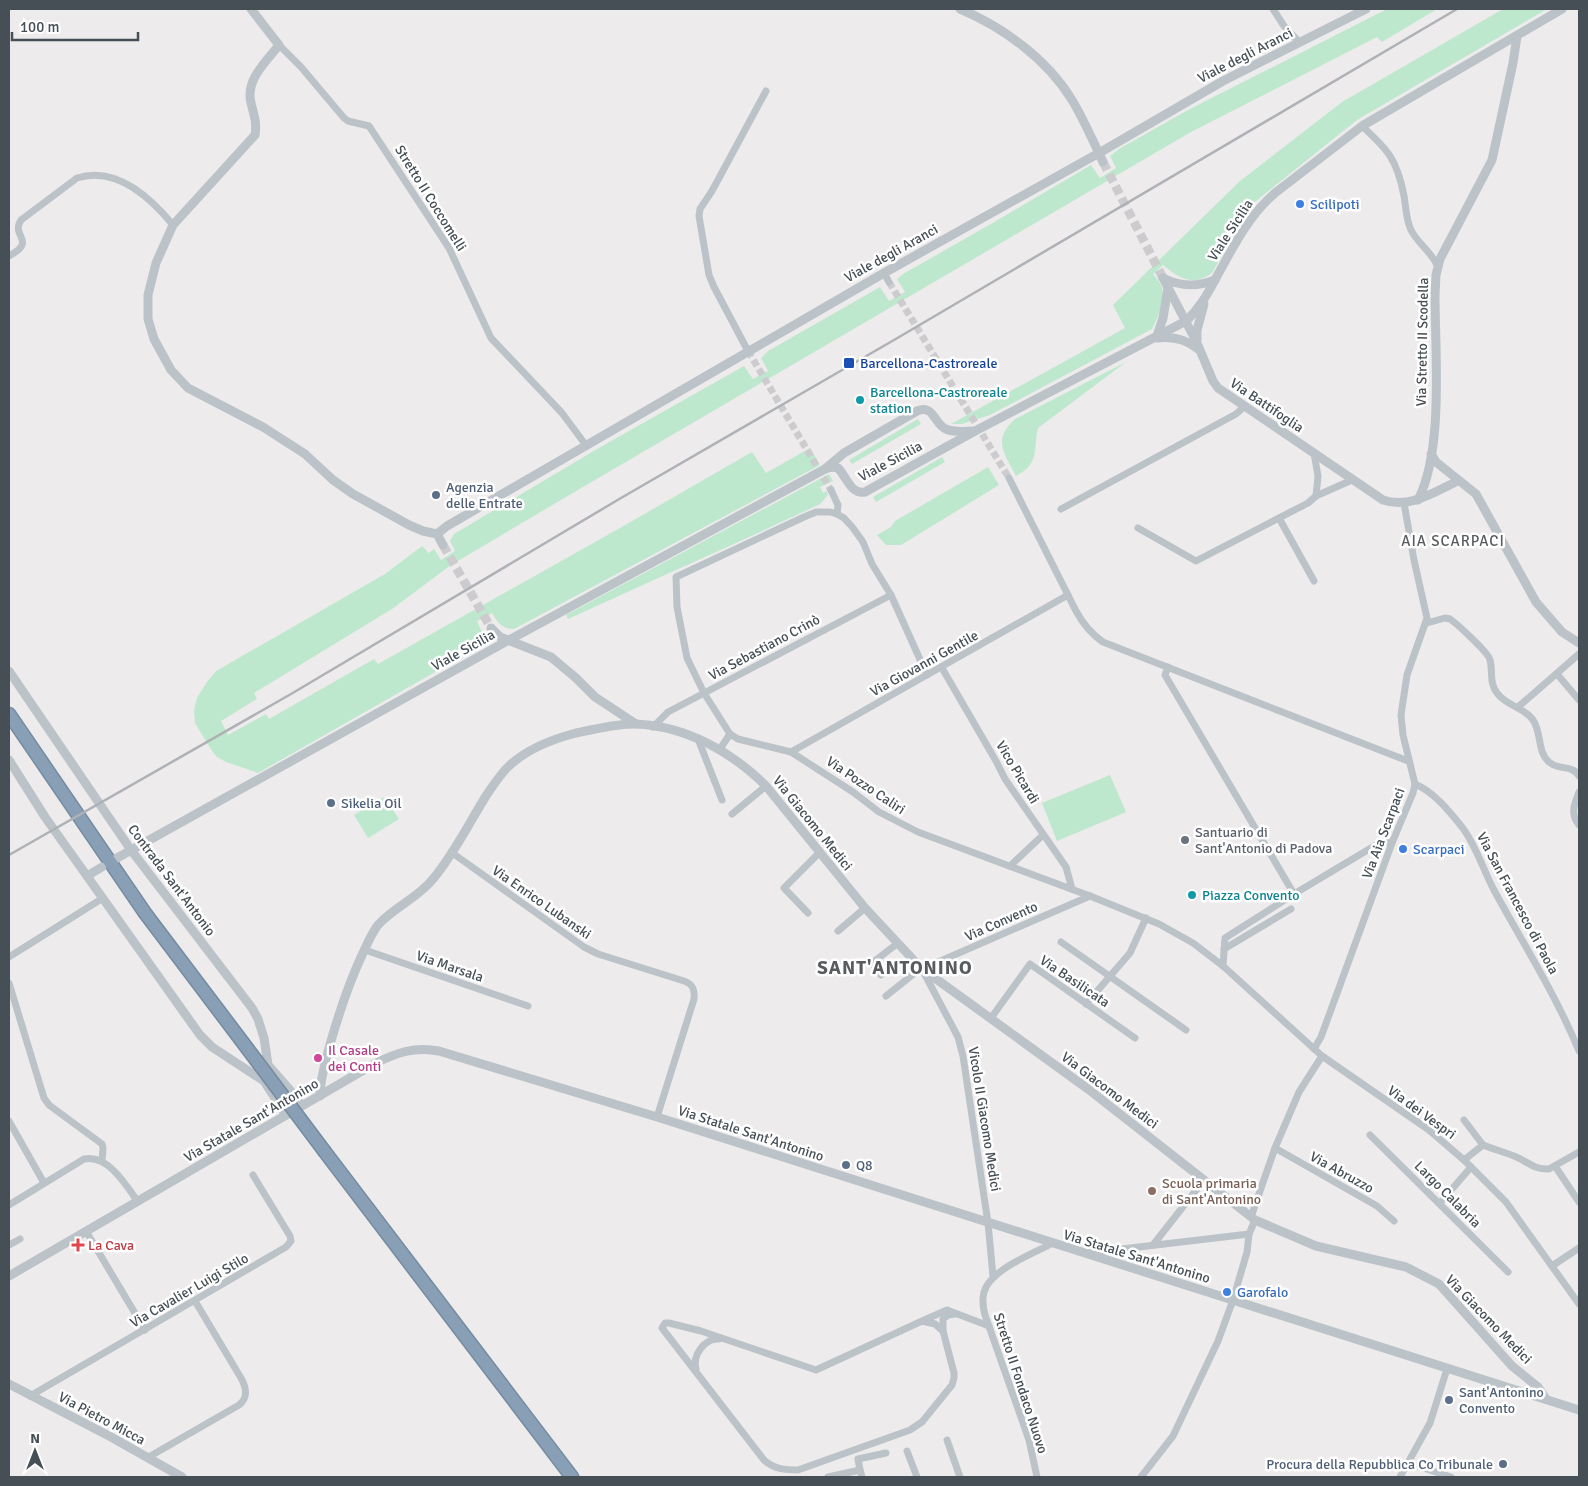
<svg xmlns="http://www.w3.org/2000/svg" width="1588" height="1486" font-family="Signika,sans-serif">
	<rect width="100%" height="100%" fill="#eeebec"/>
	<g fill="#bee8cd">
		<path d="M1387 9H1437L1382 42 1377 37 1191 132 583 487 451 565 392 609 254 693 257 699 221 721 228 735 266 714 269 719 374 659 378 664 627 524 752 452 766 473 810 448 820 465 514 629C502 629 498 623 492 613L477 621C481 631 488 639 479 647L258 773 226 762 217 757 212 751 195 723 194 710 197 698 207 682 216 671 385 574 422 546 429 553 434 549 441 560 455 551 450 541 454 534 597 449 744 366 753 379 768 371 761 358 768 351 880 287 889 301 905 292 897 279 903 274 996 221 1091 165 1100 178 1116 168 1110 156 1119 149 1188 110Z"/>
		<path d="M1503 9H1547L1357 120 1251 205 1212 273C1192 287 1179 278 1163 265L1153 274C1156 278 1161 283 1162 288 1166 301 1158 317 1152 329L990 415 962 424H951L1125 328 1113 305 1240 181 1342 102Z"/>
		<path d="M1126 362 1038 428C1033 451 1040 463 1016 476 1004 453 992 440 1015 419Z"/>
		<path d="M918 419 921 424 852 464 849 460Z"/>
		<path d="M942 457 945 462 876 502 873 497Z"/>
		<path d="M988 467 999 485 901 545H886L877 535 891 527 895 521Z"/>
		<path d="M829 474 833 481 820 487 823 493 827 491 828 495 820 504C736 544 652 580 568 619L566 615Z"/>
		<path d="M1110 775 1126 812 1057 841 1042 803Z"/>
		<path d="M384 797 399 819 368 838 354 815Z"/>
	</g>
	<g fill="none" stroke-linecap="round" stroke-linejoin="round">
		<g stroke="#ccccce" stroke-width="7" stroke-dasharray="7 3.5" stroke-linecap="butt">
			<path d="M889 282 1009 478"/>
			<path d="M748 351 831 490"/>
		</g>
		<g stroke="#ccccce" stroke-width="9" stroke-dasharray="9 4.5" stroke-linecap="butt">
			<path d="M1103 162 1163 278"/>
			<path d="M443 545 491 628"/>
		</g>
		<g stroke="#748ba1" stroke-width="15">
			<g id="motorway">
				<path d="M9 714 145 913 256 1060"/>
				<path d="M325 1152 572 1477"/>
			</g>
		</g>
		<g stroke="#bbc3c9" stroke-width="7">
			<path d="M1273 9 1284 26 1300 43"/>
			<path d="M279 45 301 67 344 118 348 121 369 126 449 248 491 338 562 413 585 444"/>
			<path d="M1362 126C1388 150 1397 159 1404 196 1406 207 1406 220 1411 230 1418 244 1432 252 1438 267"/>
			<path d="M9 256C38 240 10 237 21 220L77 178C115 166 150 197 173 225"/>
			<path d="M884 273 889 282"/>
			<path d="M748 351 714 287 709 275 699 216 700 209 712 191 766 91"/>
			<path d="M1314 453 1318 476 1316 496"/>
			<path d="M1009 478 1076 611C1083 624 1090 633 1103 642L1408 761"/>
			<path d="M831 490 838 505 837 514"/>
			<path d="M1061 509 1236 414 1245 406"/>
			<path d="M1279 518 1314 581"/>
			<path d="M1138 528 1196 561 1308 503 1316 496 1352 480"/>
			<path d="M1427 623 1445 618 1450 619C1457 624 1489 653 1490 660 1493 671 1489 683 1497 693 1506 706 1524 707 1533 720 1542 733 1537 752 1549 762 1559 771 1572 764 1579 776"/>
			<path d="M1168 667 1165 675 1294 894"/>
			<path d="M942 668 996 761 1005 779 1066 867 1072 889"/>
			<path d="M1557 674 1579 700"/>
			<path d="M927 675 891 595 872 564 863 542 853 528 844 518 837 514 830 512H816L804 517 676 577 677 607 687 658 704 693 730 734 738 739 791 752 853 792 879 812 918 832 1090 896 1159 924 1193 943 1223 966 1322 1056 1429 1130 1464 1160 1506 1202 1579 1304"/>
			<path d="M1518 707 1579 654"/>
			<path d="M653 727 668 712 891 595"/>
			<path d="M698 739 722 800"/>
			<path d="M720 749 730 734"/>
			<path d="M791 752 1068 595"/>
			<path d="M1415 784C1434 792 1449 811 1462 827 1476 845 1484 872 1495 892 1524 945 1556 995 1579 1051"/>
			<path d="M1579 792C1574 805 1570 814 1579 825"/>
			<path d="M732 814 766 786"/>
			<path d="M451 852 584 947 598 954 684 981C693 984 695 990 694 999L657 1117"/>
			<path d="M1010 866 1043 835"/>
			<path d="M808 913 784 888 819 853"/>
			<path d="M838 931 865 908"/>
			<path d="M1061 942 1186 1030"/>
			<path d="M1224 949 1291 909"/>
			<path d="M365 950 528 1006"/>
			<path d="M9 957 103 898"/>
			<path d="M1223 966 1225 938 1294 894 1381 842 1392 843"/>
			<path d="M923 971 958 1037 963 1056 988 1223 993 1276"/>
			<path d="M881 975 872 963 898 943"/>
			<path d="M9 983 44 1098 49 1105 102 1144 103 1148 102 1161"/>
			<path d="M886 996 921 968 929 966 1090 896"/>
			<path d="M1086 1004 1130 953 1146 918"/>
			<path d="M991 1018 1030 964 1135 1038"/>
			<path d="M1314 1049 1321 1037 1392 843 1413 793 1415 784 1403 735 1401 715 1407 675 1427 618 1414 560 1404 503"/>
			<path d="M1464 1120 1483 1145"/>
			<path d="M9 1121 44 1183"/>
			<path d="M1370 1135 1508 1272"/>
			<path d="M1275 1148 1377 1206 1394 1221"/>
			<path d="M1464 1160 1483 1145C1493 1149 1504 1152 1514 1156 1527 1161 1534 1170 1549 1169L1579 1152"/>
			<path d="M1555 1166 1579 1202"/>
			<path d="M1440 1203 1471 1167"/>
			<path d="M9 1205 84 1159C108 1154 126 1185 138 1202"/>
			<path d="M1251 1217 1275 1148 1299 1092 1322 1056"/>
			<path d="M86 1231 145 1330"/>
			<path d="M9 1245 20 1239"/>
			<path d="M1153 1245 1204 1180"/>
			<path d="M1088 1253 1249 1234"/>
			<path d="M1552 1266 1579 1248"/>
			<path d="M922 1321 816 1370 701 1331 669 1323H665L662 1328 764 1460C774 1469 785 1470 798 1470L910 1430 922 1422 952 1385 954 1378V1373L943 1331 935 1324 922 1321 947 1310 989 1326"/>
			<path d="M943 1331V1319L948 1315 955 1314"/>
			<path d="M696 1369C692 1355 705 1338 719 1339"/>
			<path d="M30 1396 286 1247 291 1241 290 1236 253 1175"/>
			<path d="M947 1440 960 1477"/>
			<path d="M907 1451 917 1477"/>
			<path d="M147 1458 239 1405C249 1397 246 1387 241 1378L195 1301"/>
			<path d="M1408 1463 1451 1477"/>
			<path d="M860 1470 858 1459 886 1453"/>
			<path d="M828 1477 860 1470 862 1477"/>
			<path d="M1037 1477 1029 1440 985 1315C983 1308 982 1300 984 1292 990 1270 1032 1254 1051 1244"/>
			<path d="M1141 1477 1173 1436 1218 1341 1233 1300 1247 1252 1249 1234 1255 1220"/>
			<path d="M1400 1477 1430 1423 1447 1369"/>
		</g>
		<g stroke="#bbc3c9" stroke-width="9">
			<path d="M251 9 279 45C266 62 245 80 251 103 254 115 257 123 255 135L173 225 156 263 148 295V319L154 339 171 370 188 388 263 427 305 454 333 480 353 494 409 525 423 531 437 534 443 545"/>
			<path d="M960 9C1003 27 1047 59 1072 100 1084 120 1093 141 1103 162"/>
			<path d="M1163 278 1197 343 1213 381 1218 388 1383 500C1410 509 1434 492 1458 481"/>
			<path d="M1163 278C1181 287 1197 287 1215 280"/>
			<path d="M1157 336 1163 318 1168 288"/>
			<path d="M1157 338C1173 336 1186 339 1198 349"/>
			<path d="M1197 340V330L1204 304"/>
			<path d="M1431 454 1436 462 1476 494 1536 602 1562 632 1579 643"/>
			<path d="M825 469 832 467 838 468C846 476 851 495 865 492L975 431 1186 321C1199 309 1207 295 1215 280 1232 249 1248 216 1275 193L1362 126 1562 9"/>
			<path d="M1418 500C1444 450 1435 352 1435 295L1436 275 1440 259 1492 160 1513 63 1517 36"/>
			<path d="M437 534 447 526 884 273 1099 153 1223 81 1366 9"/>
			<path d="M491 628 500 637 551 657 576 678 595 697 636 724"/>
			<path d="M9 671 131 850 252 1008 258 1019 264 1038 268 1065 296 1097 299 1102 298 1109"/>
			<path d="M9 760 45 817 200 1035 212 1047 264 1081 286 1115"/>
			<path d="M117 858 509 640 825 469 844 453 917 411C934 404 934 424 946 429 953 433 966 431 975 431"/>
			<path d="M87 876 102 867"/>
			<path d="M320 1096C320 1079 325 1064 329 1048 338 1016 348 985 362 955 367 945 371 934 378 925 394 907 418 898 433 879 454 854 469 823 486 796 493 786 500 774 509 766 527 749 553 739 576 733 594 729 619 723 636 724 686 726 732 752 766 786L865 908 921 968 1088 1089 1255 1220 1316 1246 1406 1267 1439 1284 1512 1366 1538 1387 1546 1399"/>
			<path d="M9 1276 374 1064C396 1053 414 1046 439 1051L657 1117 1579 1410"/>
			<path d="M9 1384 111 1437 182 1477"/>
		</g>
		<use href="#motorway" stroke="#899fb5" stroke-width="12"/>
		<path stroke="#aeb1b5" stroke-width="2.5" d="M9 855 291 694 621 498 894 340 1457 9"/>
		<g stroke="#748ba1" stroke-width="15" stroke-linecap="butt">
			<path id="motorway-bridge" d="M256 1060 325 1152"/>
		</g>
		<use href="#motorway-bridge" stroke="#899fb5" stroke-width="12"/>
	</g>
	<g fill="#3f7fe0" stroke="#fff" stroke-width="2">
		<circle cx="1300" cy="204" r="5"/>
		<circle cx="1403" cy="849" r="5"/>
		<circle cx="1227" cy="1292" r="5"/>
	</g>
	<rect fill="#1a4fb4" stroke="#fff" stroke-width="2" x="843" y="357" width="12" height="12" rx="2.5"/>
	<g fill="#0f9aa8" stroke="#fff" stroke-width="2">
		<circle cx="860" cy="400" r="5"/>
		<circle cx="1192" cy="895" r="5"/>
	</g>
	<g fill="#5c6f8a" stroke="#fff" stroke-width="2">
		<circle cx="436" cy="495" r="5"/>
		<circle cx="331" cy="803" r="5"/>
		<circle cx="846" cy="1165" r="5"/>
		<circle cx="1449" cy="1400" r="5"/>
		<circle cx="1503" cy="1464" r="5"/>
	</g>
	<circle fill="#6b7280" stroke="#fff" stroke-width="2" cx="1185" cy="840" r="5"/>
	<circle fill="#d1479c" stroke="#fff" stroke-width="2" cx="318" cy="1058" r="5"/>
	<circle fill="#8d6e63" stroke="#fff" stroke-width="2" cx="1152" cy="1191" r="5"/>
	<path fill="#e0444e" stroke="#fff" stroke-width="2" d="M75.5 1237.5h5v5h5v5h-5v5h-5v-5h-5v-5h5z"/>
	<g text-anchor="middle" stroke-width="5" stroke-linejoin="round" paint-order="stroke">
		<g font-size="14" fill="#464f56" stroke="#fff">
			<text transform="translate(1245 55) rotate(-27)" y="5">Viale degli Aranci</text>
			<text transform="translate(431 198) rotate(58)" y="5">Stretto II Coccomelli</text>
			<text transform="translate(1230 230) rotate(-57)" y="5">Viale Sicilia</text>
			<text transform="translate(891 253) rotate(-29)" y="5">Viale degli Aranci</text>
			<text transform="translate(1422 342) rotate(-89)" y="5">Via Stretto II Scodella</text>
			<text transform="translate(1267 405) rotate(34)" y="5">Via Battifoglia</text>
			<text transform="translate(890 461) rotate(-28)" y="5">Viale Sicilia</text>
			<text transform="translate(764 647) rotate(-28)" y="5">Via Sebastiano Crinò</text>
			<text transform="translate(463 650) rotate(-29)" y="5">Viale Sicilia</text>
			<text transform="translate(924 663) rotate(-29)" y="5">Via Giovanni Gentile</text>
			<text transform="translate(1018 772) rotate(59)" y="5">Vico Picardi</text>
			<text transform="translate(866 785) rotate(34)" y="5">Via Pozzo Caliri</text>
			<text transform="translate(813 823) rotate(51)" y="5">Via Giacomo Medici</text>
			<text transform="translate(1383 833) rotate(-69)" y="5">Via Aia Scarpaci</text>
			<text transform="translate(172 880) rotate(53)" y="5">Contrada Sant'Antonio</text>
			<text transform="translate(542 902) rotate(35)" y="5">Via Enrico Lubanski</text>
			<text transform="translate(1518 903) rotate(62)" y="5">Via San Francesco di Paola</text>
			<text transform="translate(1001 921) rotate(-24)" y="5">Via Convento</text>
			<text transform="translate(450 966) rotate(19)" y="5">Via Marsala</text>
			<text transform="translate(1075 981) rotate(34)" y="5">Via Basilicata</text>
			<text transform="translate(1110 1090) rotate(37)" y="5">Via Giacomo Medici</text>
			<text transform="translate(1422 1112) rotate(36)" y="5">Via dei Vespri</text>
			<text transform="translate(985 1119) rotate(81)" y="5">Vicolo II Giacomo Medici</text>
			<text transform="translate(251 1120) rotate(-30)" y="5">Via Statale Sant'Antonino</text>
			<text transform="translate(751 1133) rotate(18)" y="5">Via Statale Sant'Antonino</text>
			<text transform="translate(1342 1172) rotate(29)" y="5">Via Abruzzo</text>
			<text transform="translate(1448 1194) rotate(45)" y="5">Largo Calabria</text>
			<text transform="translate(1137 1256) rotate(17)" y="5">Via Statale Sant'Antonino</text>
			<text transform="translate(189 1290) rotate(-30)" y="5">Via Cavalier Luigi Stilo</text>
			<text transform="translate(1489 1319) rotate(46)" y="5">Via Giacomo Medici</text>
			<text transform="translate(1021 1383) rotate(72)" y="5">Stretto II Fondaco Nuovo</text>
			<text transform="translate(102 1418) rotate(28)" y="5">Via Pietro Micca</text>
		</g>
		<g font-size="14" fill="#366cbe" stroke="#fff" text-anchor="start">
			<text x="1310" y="209">Scilipoti</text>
			<text x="1413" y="854">Scarpaci</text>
			<text x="1237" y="1297">Garofalo</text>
		</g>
		<g font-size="14" fill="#164399" stroke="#fff" text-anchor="start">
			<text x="860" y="368">Barcellona-Castroreale</text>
		</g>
		<g font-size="14" fill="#0d838f" stroke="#fff" text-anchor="start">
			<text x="870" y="397">Barcellona-Castroreale<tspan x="870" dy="16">station</tspan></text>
			<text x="1202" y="900">Piazza Convento</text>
		</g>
		<g font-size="14" fill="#4e5e75" stroke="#fff" text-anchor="start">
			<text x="446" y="492">Agenzia<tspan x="446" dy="16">delle Entrate</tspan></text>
			<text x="341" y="808">Sikelia Oil</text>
			<text x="856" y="1170">Q8</text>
			<text x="1459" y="1397">Sant'Antonino<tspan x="1459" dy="16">Convento</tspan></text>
			<text x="1493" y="1469" text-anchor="end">Procura della Repubblica Co Tribunale</text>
		</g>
		<g font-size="14" fill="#5b616d" stroke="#fff" text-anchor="start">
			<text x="1195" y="837">Santuario di<tspan x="1195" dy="16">Sant'Antonio di Padova</tspan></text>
		</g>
		<g font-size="14" fill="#b23c85" stroke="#fff" text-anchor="start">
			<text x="328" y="1055">Il Casale<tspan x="328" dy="16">dei Conti</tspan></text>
		</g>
		<g font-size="14" fill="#785e54" stroke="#fff" text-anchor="start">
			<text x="1162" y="1188">Scuola primaria<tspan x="1162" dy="16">di Sant'Antonino</tspan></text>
		</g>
		<g font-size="14" fill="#be3a42" stroke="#fff" text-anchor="start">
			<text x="88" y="1250">La Cava</text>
		</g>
		<g font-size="15" letter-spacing="1" fill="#595c5f" stroke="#fff">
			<text x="1453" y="546">AIA SCARPACI</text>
		</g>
		<g font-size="19" font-weight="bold" letter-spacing="1" fill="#595c5f" stroke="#fff">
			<text x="895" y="974">SANT'ANTONINO</text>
		</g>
	</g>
	<rect width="1588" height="1486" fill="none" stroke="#464f56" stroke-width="20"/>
	<g transform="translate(35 1451)" stroke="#ffffff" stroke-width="4" paint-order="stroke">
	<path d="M0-4L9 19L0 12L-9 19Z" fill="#464f56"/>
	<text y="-8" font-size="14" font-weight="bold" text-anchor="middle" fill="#464f56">N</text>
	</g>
	<path d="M12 32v8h126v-8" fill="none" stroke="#464f56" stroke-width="2.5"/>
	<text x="20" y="32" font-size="15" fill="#464f56" stroke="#ffffff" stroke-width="4" paint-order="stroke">100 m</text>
</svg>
